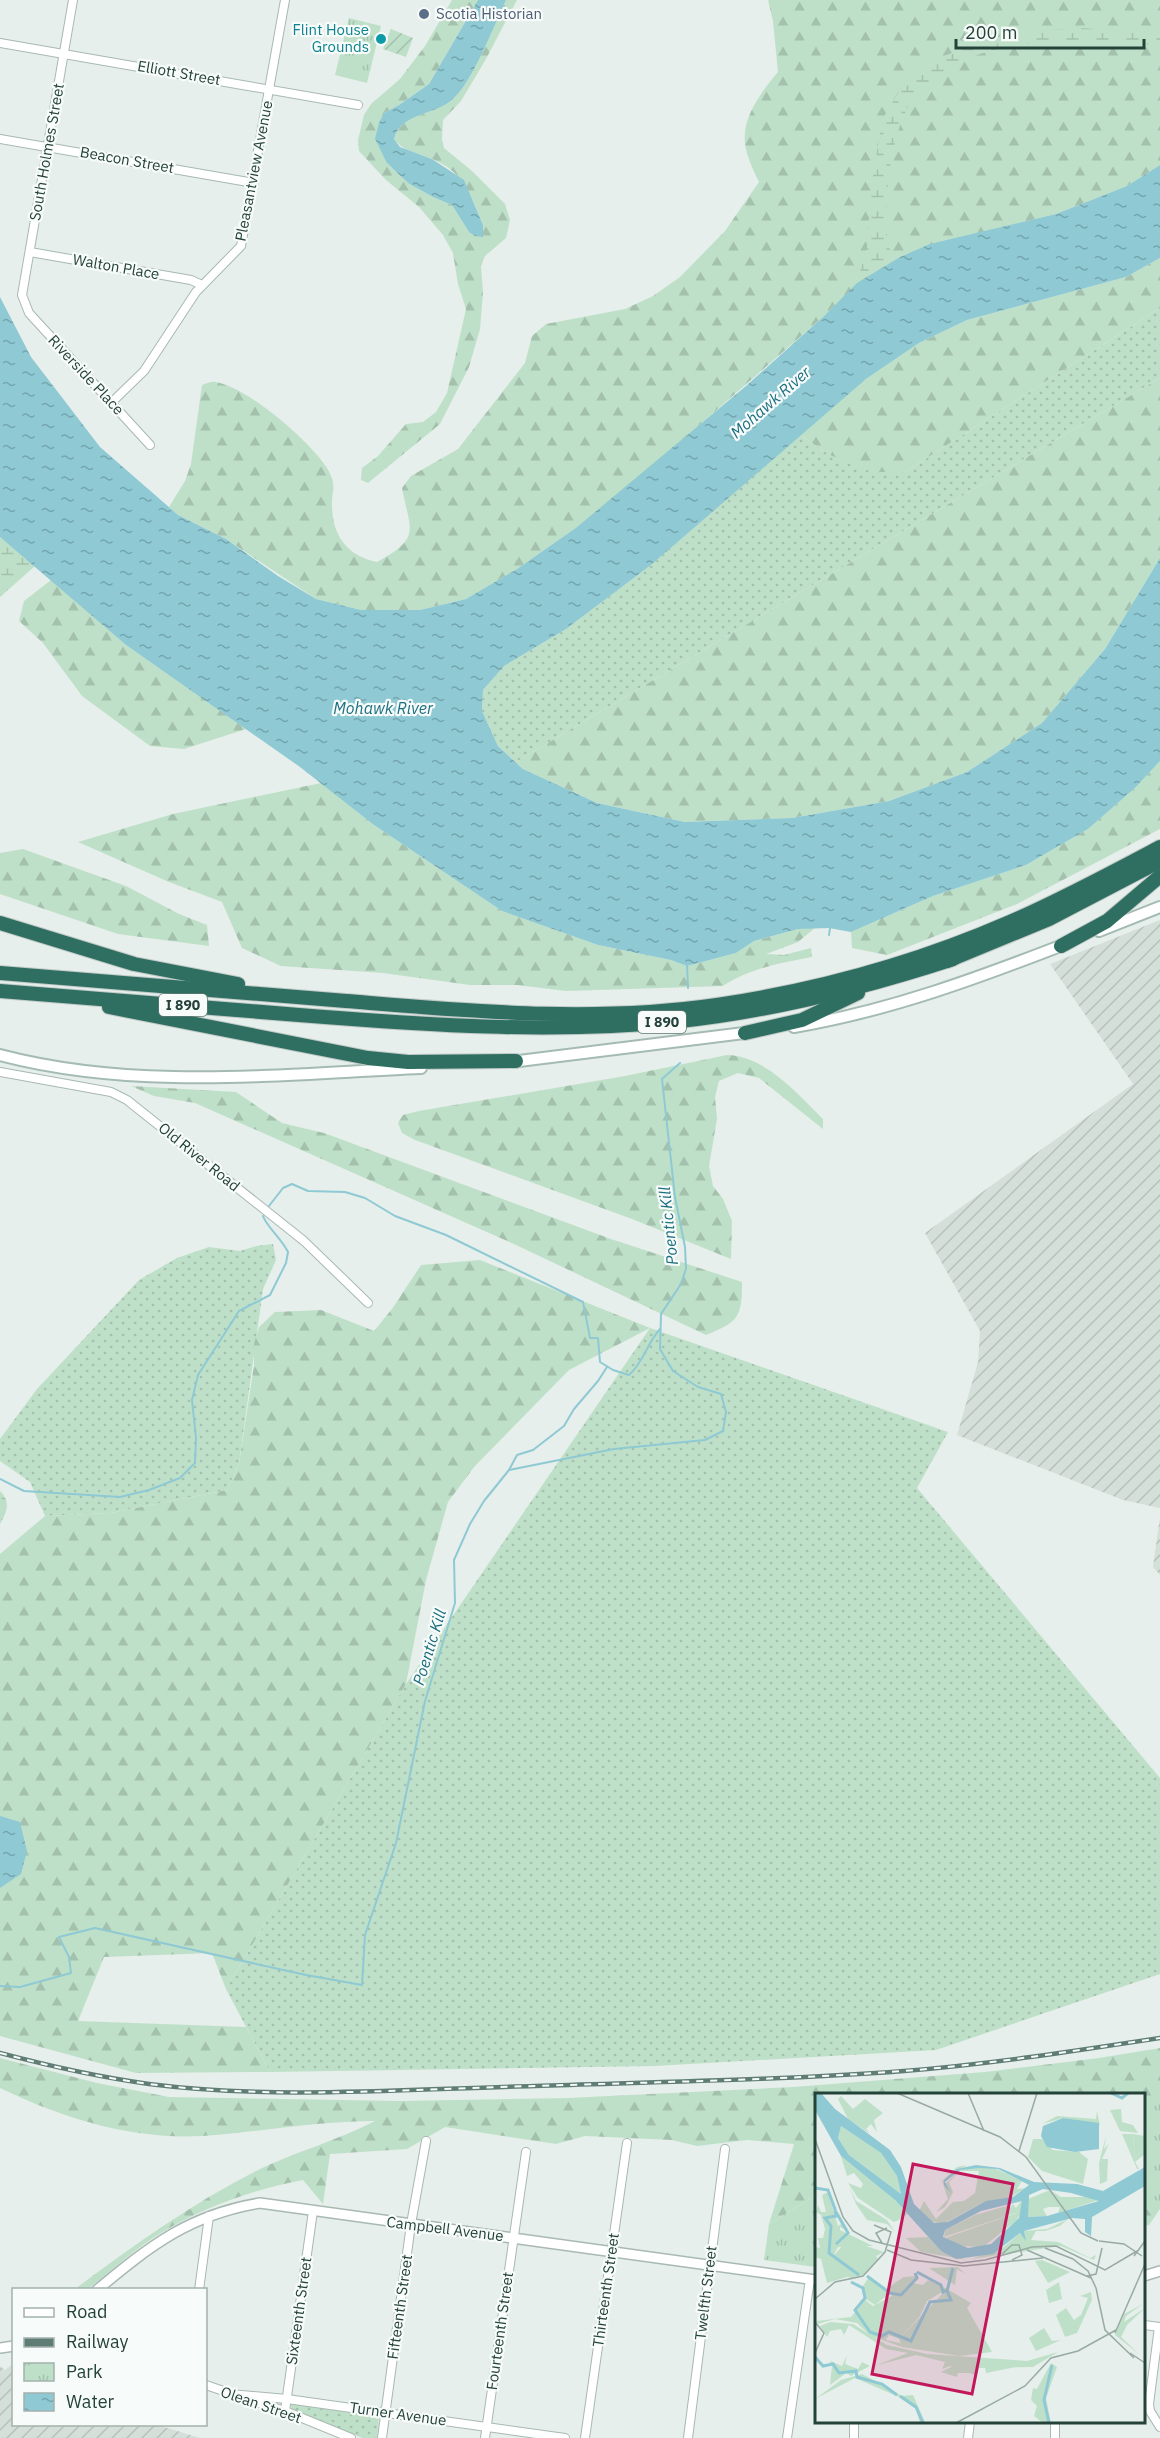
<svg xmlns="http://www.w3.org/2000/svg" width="1160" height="2438" font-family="'IBM Plex Sans',sans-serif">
	<defs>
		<pattern id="industrial-furrows" width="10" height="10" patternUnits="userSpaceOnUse" patternTransform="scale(1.5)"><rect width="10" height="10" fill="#d4dfda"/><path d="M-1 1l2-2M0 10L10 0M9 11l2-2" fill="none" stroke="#b6c1bc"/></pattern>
		<pattern id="grass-dots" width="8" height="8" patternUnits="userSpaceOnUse" patternTransform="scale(1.5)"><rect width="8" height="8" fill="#bfe0c8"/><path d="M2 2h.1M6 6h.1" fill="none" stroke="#a4c1ad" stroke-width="1.8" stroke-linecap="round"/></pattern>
		<pattern id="forest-firs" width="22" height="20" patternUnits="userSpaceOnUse" patternTransform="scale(1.5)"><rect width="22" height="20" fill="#bfe0c8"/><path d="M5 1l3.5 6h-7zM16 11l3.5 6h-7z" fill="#a4c1ad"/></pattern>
		<pattern id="wetland-marsh" width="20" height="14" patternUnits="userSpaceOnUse" patternTransform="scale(1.5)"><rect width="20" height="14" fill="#bfe0c8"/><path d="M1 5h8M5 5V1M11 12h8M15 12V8" fill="none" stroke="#a4c1ad"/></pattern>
		<pattern id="park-tufts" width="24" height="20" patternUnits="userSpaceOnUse" patternTransform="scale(1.5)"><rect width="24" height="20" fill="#bfe0c8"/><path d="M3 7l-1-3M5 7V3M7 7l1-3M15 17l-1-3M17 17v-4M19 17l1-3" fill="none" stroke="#a4c1ad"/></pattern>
		<pattern id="garden-furrows" width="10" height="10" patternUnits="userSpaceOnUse" patternTransform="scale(1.5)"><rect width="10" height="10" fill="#bfe0c8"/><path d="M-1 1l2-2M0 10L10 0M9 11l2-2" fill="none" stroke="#a4c1ad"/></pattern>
		<pattern id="water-ripples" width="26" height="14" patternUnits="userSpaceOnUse" patternTransform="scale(1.5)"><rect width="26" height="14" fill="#8ec9d4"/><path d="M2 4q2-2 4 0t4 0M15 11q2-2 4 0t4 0" fill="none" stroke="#74a5ad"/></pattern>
	</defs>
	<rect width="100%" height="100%" fill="#e6efeb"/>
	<g fill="url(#industrial-furrows)">
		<path d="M1160 920V1508L1123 1500 957 1435 978 1362 980 1331 925 1233 1133 1084 1050 964Z"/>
		<path d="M1160 1517V1575L1153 1567Z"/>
		<path d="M13 2364 14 2424 158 2425 200 2438H0V2366L5 2370Z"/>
	</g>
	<g fill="url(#grass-dots)">
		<path d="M1160 308V378L516 762 498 746 482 711 483 690 504 666 566 629 651 565 800 435 830 455 905 472Z"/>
		<path d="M273 1244 276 1260 263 1289 239 1464 227 1490 111 1513 45 1516 30 1482 0 1461V1439L37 1389 139 1280 177 1258 209 1247 240 1251 256 1246Z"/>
		<path d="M650 1328 948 1432 917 1488 1160 1778V1974L936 2050 655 2066 270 2072 226 1989 406 1684Z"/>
		<path d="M291 2404 379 2417 377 2438H363L292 2413Z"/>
	</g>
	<g fill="url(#forest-firs)">
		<path d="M452 0H478L429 84 399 105 384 113 387 163 408 183 433 197 452 205 469 232 483 225C470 194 465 172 430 158 416 152 404 152 394 139 401 112 435 116 453 99 473 81 494 26 506 0H517L486 59 461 101 443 120 442 139 444 148 472 171 505 204 510 220 506 238 485 256 481 266 483 293 480 329 469 367 440 424 368 483 361 480 362 468 378 456 406 424 423 422 436 412 447 393 466 309 458 284 453 253 443 235 419 207 386 180 359 151 358 140 364 115 371 104 400 79 425 46Z"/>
		<path d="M768 0H1160V165L1127 186 1056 214 930 245 900 257 858 283 824 316 657 462 577 527 517 569 466 599 420 610H361L316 599 226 539 178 515 169 507 185 481 191 464 202 385C206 384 211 381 215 382 246 386 310 441 327 468 338 486 331 490 332 507 333 537 348 556 377 562 422 538 410 530 402 488L411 476 458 449 525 363 532 336 546 324 625 309 653 296 680 277 725 231 759 182C752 167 743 150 745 133 746 112 765 87 778 72L773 21Z"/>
		<path d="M1160 258V308L905 472H872L830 455 800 435 866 379 919 343 967 320 1126 277Z"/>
		<path d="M1160 378V558L1105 649 1042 723 967 772 889 801 792 818 685 822 597 803 523 769 516 762Z"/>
		<path d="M51 580 126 645 246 729 184 749 150 746 82 696 43 643 19 621 24 601Z"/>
		<path d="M1160 761V829L1017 904 887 955 852 948 851 932 933 896 1026 865 1088 829 1135 788Z"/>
		<path d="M321 783 374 825 502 911 598 945 671 960 687 966 736 953 754 941 798 929 816 927 798 942 766 954 784 955 811 948 812 957C780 963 751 968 723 986L566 991 517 985H470L383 973 281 966 242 948 222 902 169 882 78 842 173 814Z"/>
		<path d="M23 849 126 886 179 914 207 925 209 946 118 934 0 894V853Z"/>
		<path d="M727 1055C765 1056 797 1093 823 1119V1129L759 1078 738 1073 719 1081 715 1097 717 1119 709 1166 713 1186 723 1199 732 1221 731 1259 632 1219 415 1140 402 1133 398 1123 403 1115 419 1111 625 1076Z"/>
		<path d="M131 1086 236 1092 282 1123 324 1133 611 1239 742 1282C742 1318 738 1322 706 1335L516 1245 195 1103 154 1096Z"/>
		<path d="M480 1260 650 1328 569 1370 474 1467 448 1502 426 1580 406 1684 226 1989 212 1953 104 1957 78 2021 246 2027 270 2072 136 2073 0 2036V1554L45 1516 111 1513 227 1490 239 1464 254 1365V1344L259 1327 275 1312 321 1310 374 1331 392 1309 421 1265Z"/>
		<path d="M1160 2048V2209L1149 2225 1144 2226V2094H816V2195L769 2224 794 2144 747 2140 697 2146 672 2140 585 2136 556 2144 445 2127 407 2149 330 2154 323 2204 303 2180C251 2190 197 2209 153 2238 130 2253 109 2273 88 2289H75C133 2246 191 2204 256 2171 294 2152 337 2141 375 2121 317 2121 259 2132 202 2136 132 2140 62 2118 0 2088V2058L97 2083 169 2097 399 2101 568 2098 793 2087 985 2072 1099 2058Z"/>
	</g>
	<g fill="url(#wetland-marsh)">
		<path d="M1081 28 1160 34V46C1088 38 985 32 928 83 923 88 915 93 912 99 887 143 886 197 886 246L900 257 857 283 867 247 871 189 882 120 898 93 922 65 969 46 1019 31Z"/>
		<path d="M0 537 35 566 0 597Z"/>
		<path d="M0 1491C11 1502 7 1512 0 1524Z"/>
	</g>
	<g fill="url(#park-tufts)">
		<path d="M349 18 381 26 367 83 335 75Z"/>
		<path d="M1160 2095V2205L1144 2211V2099Z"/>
		<path d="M816 2195V2267L764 2260 769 2224Z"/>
	</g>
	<path fill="url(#garden-furrows)" d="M391 29 413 38 406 57 383 49Z"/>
	<g fill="url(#water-ripples)">
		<path d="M478 0H506C494 26 473 81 453 99 435 116 401 112 394 139L400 147 432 159 464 180 483 225V237L475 236 469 232 452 205 433 197 408 183 387 163 375 139 379 123 384 113 399 105 429 84Z"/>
		<path d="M1160 165V258L1126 277 967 320 919 343 866 379 651 565 566 629 504 666 483 690 482 711 498 746 523 769 597 803 685 822 792 818 889 801 967 772 1042 723 1105 649 1160 558V761L1135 788 1088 829 1026 865 933 896 851 932 829 928 798 929 754 941 736 953 687 966 671 960 598 945 502 911 374 825 300 767 126 645 0 537V297L31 357 100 447 178 515 226 539 278 576 316 599 361 610H420L466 599 517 569 577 527 746 386 824 316 857 283 900 257 930 244 1056 214 1127 186Z"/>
		<path d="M0 1816 20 1822 27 1851 21 1874 0 1888Z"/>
	</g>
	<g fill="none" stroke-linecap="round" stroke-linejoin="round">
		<g stroke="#8ec9d4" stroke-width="2">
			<path d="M829 935 830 928"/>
			<path d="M687 964 688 988"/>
			<path d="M269 1206 283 1188 292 1184 308 1191 345 1192 365 1198 395 1216 446 1235 583 1302 590 1338H598L600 1362 613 1370 629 1375C644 1362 647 1343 660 1329"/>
			<path d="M509 1470 517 1455 533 1450 564 1426 574 1409 598 1381 607 1367"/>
			<path d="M0 1479 24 1491 120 1497 149 1490 180 1478 195 1463 196 1438 192 1400 198 1375 239 1311 270 1295 286 1263 288 1252C282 1239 266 1226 263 1216"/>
			<path d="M0 1986 20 1987 71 1973 69 1957 59 1937 95 1928 306 1975 362 1985 365 1935 396 1843 425 1701 455 1603 454 1560 470 1524 484 1501 509 1470 614 1449 705 1440 723 1431 726 1412 721 1394 698 1387 673 1371 660 1349 661 1314 681 1284 686 1269 685 1247 675 1197 662 1079 680 1063"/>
		</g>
		<g stroke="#a8b8b2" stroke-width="10">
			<g id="minor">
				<path d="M73 0 22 295 29 313 150 445"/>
				<path d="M0 43 358 105"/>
				<path d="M0 139 254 183"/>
				<path d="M30 252 191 280 202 285"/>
				<path d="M111 403 144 371 196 292 241 246 285 0"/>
				<path d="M0 1072 111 1092 127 1100 304 1241 368 1303"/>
				<path d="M199 2290 209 2216"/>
				<path d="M1144 2325 1160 2327"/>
				<path d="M1159 2327 1149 2404 1150 2411 1160 2427"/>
				<path d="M206 2385 235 2395"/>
				<path d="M230 2394 287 2399 565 2438"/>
				<path d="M247 2399 285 2411 351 2438"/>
				<path d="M285 2411 313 2211"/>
				<path d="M854 2422V2438"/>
				<path d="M1055 2422V2438"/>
				<path d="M382 2438 411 2224 426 2141"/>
				<path d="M485 2438 526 2152"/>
				<path d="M585 2438 627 2143"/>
				<path d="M688 2438 725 2149"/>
				<path d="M787 2438 810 2279"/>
				<path d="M968 2438 970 2422"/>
			</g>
		</g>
		<g stroke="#a8b8b2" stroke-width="12">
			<g id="tertiary">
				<path d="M1144 2276 1160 2271"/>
				<path d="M97 2290C151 2245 189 2215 260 2203L816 2280"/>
				<path d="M0 2348 14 2346"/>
			</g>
		</g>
		<g stroke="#a4bbb3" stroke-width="14">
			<g id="secondary">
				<path d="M1099 931 1160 907"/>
				<path d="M794 1027C889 1011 978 978 1068 943"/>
				<path d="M0 1055C137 1091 281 1074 421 1068"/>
				<path d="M511 1062 752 1032"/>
			</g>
		</g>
		<g stroke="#c2cac8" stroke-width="16">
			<g id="motorway">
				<path d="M0 923 134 964 238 984"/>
				<path d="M1061 946 1107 921 1160 876"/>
				<path d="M947 961 1049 919 1160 861"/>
				<path d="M0 973C115 982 231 992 346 1001 470 1011 593 1023 717 1005 818 990 916 963 1010 922 1061 900 1111 873 1160 847"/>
				<path d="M0 991C100 999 199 1007 299 1015 426 1025 552 1034 680 1021 773 1011 864 988 953 959"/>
				<path d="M109 1007 368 1058 408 1062 516 1061"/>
				<path d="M745 1033 802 1020 858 993"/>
			</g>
		</g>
		<use href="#minor" stroke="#fff" stroke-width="8"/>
		<use href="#tertiary" stroke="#fff" stroke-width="9"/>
		<use href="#secondary" stroke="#fff" stroke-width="10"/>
		<use href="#motorway" stroke="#2f6f62" stroke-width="14"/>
		<g stroke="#5f7d75" stroke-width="4.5">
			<path id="rail" d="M0 2053C49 2066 98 2077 149 2084 275 2100 408 2089 535 2086 658 2082 782 2080 904 2071 990 2064 1075 2051 1160 2038"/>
		</g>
		<use href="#rail" stroke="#f7fbf9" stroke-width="2" stroke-dasharray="7" stroke-linecap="butt"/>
	</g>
	<circle fill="#5c6f8a" stroke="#f7fbf9" stroke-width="2" cx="424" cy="14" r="6"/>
	<circle fill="#0f9aa8" stroke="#f7fbf9" stroke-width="2" cx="381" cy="39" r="6"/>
	<g text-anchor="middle" stroke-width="4.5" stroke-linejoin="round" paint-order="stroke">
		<g fill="#f7fbf9" stroke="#637a73" stroke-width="1.5">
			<rect x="159" y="994" width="48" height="22" rx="4.5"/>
			<rect x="638" y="1011" width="48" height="22" rx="4.5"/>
		</g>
		<g font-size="14" font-weight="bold" fill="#24423a">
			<text x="183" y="1010">I 890</text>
			<text x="662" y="1027">I 890</text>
		</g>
		<g font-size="15" fill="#4e5e75" stroke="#f7fbf9" text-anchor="start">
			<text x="436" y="19">Scotia Historian</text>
		</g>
		<g font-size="15" fill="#0d838f" stroke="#f7fbf9" text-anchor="end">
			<text x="369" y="35">Flint House<tspan x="369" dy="17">Grounds</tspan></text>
		</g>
		<g font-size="15" fill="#24423a" stroke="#f7fbf9">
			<text transform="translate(179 73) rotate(10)" y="5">Elliott Street</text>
			<text transform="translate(47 152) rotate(-80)" y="5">South Holmes Street</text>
			<text transform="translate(127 160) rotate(10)" y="5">Beacon Street</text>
			<text transform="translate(254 171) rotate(-79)" y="5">Pleasantview Avenue</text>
			<text transform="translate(116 267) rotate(10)" y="5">Walton Place</text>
			<text transform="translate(86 375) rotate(47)" y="5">Riverside Place</text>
			<text transform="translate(199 1157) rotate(39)" y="5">Old River Road</text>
			<text transform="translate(445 2229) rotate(7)" y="5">Campbell Avenue</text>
			<text transform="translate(606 2290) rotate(-82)" y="5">Thirteenth Street</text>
			<text transform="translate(706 2293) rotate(-83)" y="5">Twelfth Street</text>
			<text transform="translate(400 2307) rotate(-82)" y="5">Fifteenth Street</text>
			<text transform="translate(299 2311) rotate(-82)" y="5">Sixteenth Street</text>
			<text transform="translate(500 2331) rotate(-82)" y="5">Fourteenth Street</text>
			<text transform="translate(261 2405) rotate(19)" y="5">Olean Street</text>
			<text transform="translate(398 2414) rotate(8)" y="5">Turner Avenue</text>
		</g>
		<g font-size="16" font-style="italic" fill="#1c6f80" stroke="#f7fbf9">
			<text transform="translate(770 402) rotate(-41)" y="6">Mohawk River</text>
			<text x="383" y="714">Mohawk River</text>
			<text transform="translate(668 1226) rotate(-96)" y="6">Poentic Kill</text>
			<text transform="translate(429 1647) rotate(-73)" y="6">Poentic Kill</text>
		</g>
	</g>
	<g transform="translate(815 2093)">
		<rect width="330" height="330" fill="#e6efeb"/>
		<path d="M318 41 330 43V52L320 66ZM235 97 246 104H272L284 107 243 120 245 114H234L228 116 232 123 213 124V106ZM207 107V118L129 144 130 137 160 122 195 115 198 111 201 115ZM227 167 255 179 233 190 220 168ZM101 183 93 203H77L73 196 78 191 89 184ZM244 189 247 206 234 210 231 197ZM132 196 156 210 152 215 177 259 144 263 87 254 84 246ZM276 199 277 207 262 240 250 244 241 222 251 215 259 227 266 222 273 205 265 203ZM229 235 237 248 246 247 221 258 214 245Z" fill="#bfe0c8"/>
		<path d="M26 3 38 16 50 6 68 20 59 27 62 39 56 31 51 36 55 41 33 26 23 6ZM306 16 307 29 318 32 323 40 305 38 295 17ZM282 18 285 32 248 25 227 31 242 23 281 26ZM26 33 66 60 82 83 86 101 34 62 23 45ZM307 41H318L320 66 330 52V61L320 69 324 76H322ZM291 43 289 56 294 51 287 66H293L292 88 285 91 284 70ZM26 63 73 101 92 121 79 129 43 105 33 90 46 95 48 91 39 80 32 83ZM152 72 129 87V92L145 77 158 75H179L207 88 202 96 211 95 192 106 167 110 128 131 115 128 104 118 109 108 121 126 138 109 149 108 160 100 164 78H145L134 89 138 99 132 111 129 115 121 119 133 106 127 88 142 74ZM34 93 41 108 72 127 80 139 72 131 52 127 41 111ZM195 112V116L168 127 160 122ZM207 118 201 128 168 154 143 153 130 145ZM253 126 245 133 230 138H221L216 147 243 149 275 165 281 162 279 167 246 153 156 166 189 154 205 140 210 144 209 138 232 136ZM113 144 126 158 152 167 106 159 91 145ZM33 147 69 159 61 163 63 166 48 182 35 185 14 168V161L18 163ZM143 174 150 181 142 176 140 192 114 175ZM113 187 132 196 112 208 105 223 84 246 74 242 71 247 85 250 87 254 56 243 42 230 20 226 3 231 1 228 36 224 50 207 58 213 77 203H93L98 190 108 192ZM328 211 311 223 309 229 330 215 312 232 306 244 325 262 300 242 309 221ZM15 229 38 231 72 252 112 261 212 268 243 259 218 274 164 275 160 282 135 273 127 276 130 269 101 262 62 272 93 260 71 256 34 232 29 242 26 236 15 238 12 244 5 233ZM32 262 30 271 43 276 47 269 55 273 36 283 15 268 27 273ZM236 270 242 274 231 305 236 330H228L219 323 222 313 216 307 218 295 222 296Z" fill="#bfe0c8"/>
		<path d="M53 88 80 107 92 121 82 128 71 124ZM13 99 23 133 28 130 33 138 25 134V137L58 153H39L33 147 30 154H23L18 163 14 161V168L35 183 12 190 6 166 0 164V154L5 155 3 145H8L10 136 6 122 1 119 3 112 6 119H11L7 102ZM54 184 74 201 60 212 51 206 48 193ZM15 268 34 278 15 292 17 273ZM47 281 87 303 98 302 110 329 105 330 101 316 84 304 40 285 0 306 26 287Z" fill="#bfe0c8"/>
		<path d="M218 46H227L238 57 264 59 273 66 268 91 227 78 213 64ZM221 270 171 280 170 274 163 275V280H143L142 284 126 279 142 271Z" fill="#bfe0c8"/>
		<path d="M0 0H6L20 16 75 57 86 74 99 111 119 130 133 129 171 108 198 104 214 92 183 76 164 75 145 77 130 89 136 100 129 92V87L142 76 161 72 185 75 219 89 262 91 288 98 330 74V93L277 124 276 143 270 139V126L257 125 209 138 211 148 205 140 178 161 141 166 126 158 80 107 26 63 0 17ZM26 33 66 60 82 83 86 101 34 62 23 45ZM228 96 256 100 284 108 232 123 213 124 214 102ZM207 108 204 125 176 151 153 155 128 144 130 137 166 118ZM248 25 284 30V56L260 59 232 54 226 43 228 33Z" fill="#8ec9d4" fill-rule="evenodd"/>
		<path fill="none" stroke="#8ec9d4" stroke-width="3" d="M296 0 307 5 313 0M0 95 13 97 20 116 21 123 10 125 16 133 14 160 44 182M21 151 33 140 21 119M102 179 126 192 128 199 132 197M52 183 75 200 86 202 102 185 100 180M36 189 48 195 50 205 40 217 55 239 67 243 74 239 96 248 115 209 136 207 132 198 138 175M0 264 8 273 18 271 24 280 41 278 42 284 67 291 82 302M85 303 101 314 108 330M234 330 229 307 237 272"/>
		<path fill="none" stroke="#98aaa4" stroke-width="1.5" d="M82 0 185 44 211 64 266 140 283 148M153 0 169 38M0 46 28 124 38 138 54 147 146 170 170 167 217 154 241 153 290 177 322 158M204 58 222 0M284 148 309 151 327 163M67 150 61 140 72 135M230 155 258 166 273 178 281 195 290 237 319 265M72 157 96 167 149 173 228 165M212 157 276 185M187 161 197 152H204L207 162 197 167M319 163 330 148M272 183 281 181 287 155M0 206 20 189 48 183 70 159 76 139 59 132M0 229 9 240 0 260M300 240 330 171M315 260 330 270M141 330 210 293 236 265 263 258 301 237"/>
		<path fill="#c2185b" fill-opacity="0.15" stroke="#c2185b" stroke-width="3" d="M98 71 198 91 157 301 57 281Z"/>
		<rect width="330" height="330" fill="none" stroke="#24423a" stroke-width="3"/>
	</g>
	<rect x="12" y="2288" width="195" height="138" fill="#f7fbf9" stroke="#a3b1ad" stroke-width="1.5"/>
	<rect x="24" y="2308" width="30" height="9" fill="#ffffff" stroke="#a3b1ad" stroke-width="1.5"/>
	<text x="66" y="2318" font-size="18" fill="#24423a">Road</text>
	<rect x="24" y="2338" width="30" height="9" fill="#5f7d75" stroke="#a3b1ad" stroke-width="1.5"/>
	<text x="66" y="2348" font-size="18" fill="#24423a">Railway</text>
	<rect x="24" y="2363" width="30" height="18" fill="url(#park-tufts)" stroke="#a3b1ad" stroke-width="1.5"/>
	<text x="66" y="2378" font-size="18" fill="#24423a">Park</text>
	<rect x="24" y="2393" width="30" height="18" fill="url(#water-ripples)" stroke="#a3b1ad" stroke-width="1.5"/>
	<text x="66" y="2408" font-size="18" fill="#24423a">Water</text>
	<path d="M956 39v9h188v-9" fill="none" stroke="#24423a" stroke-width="3"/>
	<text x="965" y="39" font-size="18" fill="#24423a" stroke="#f7fbf9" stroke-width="4.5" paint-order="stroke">200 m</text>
</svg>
